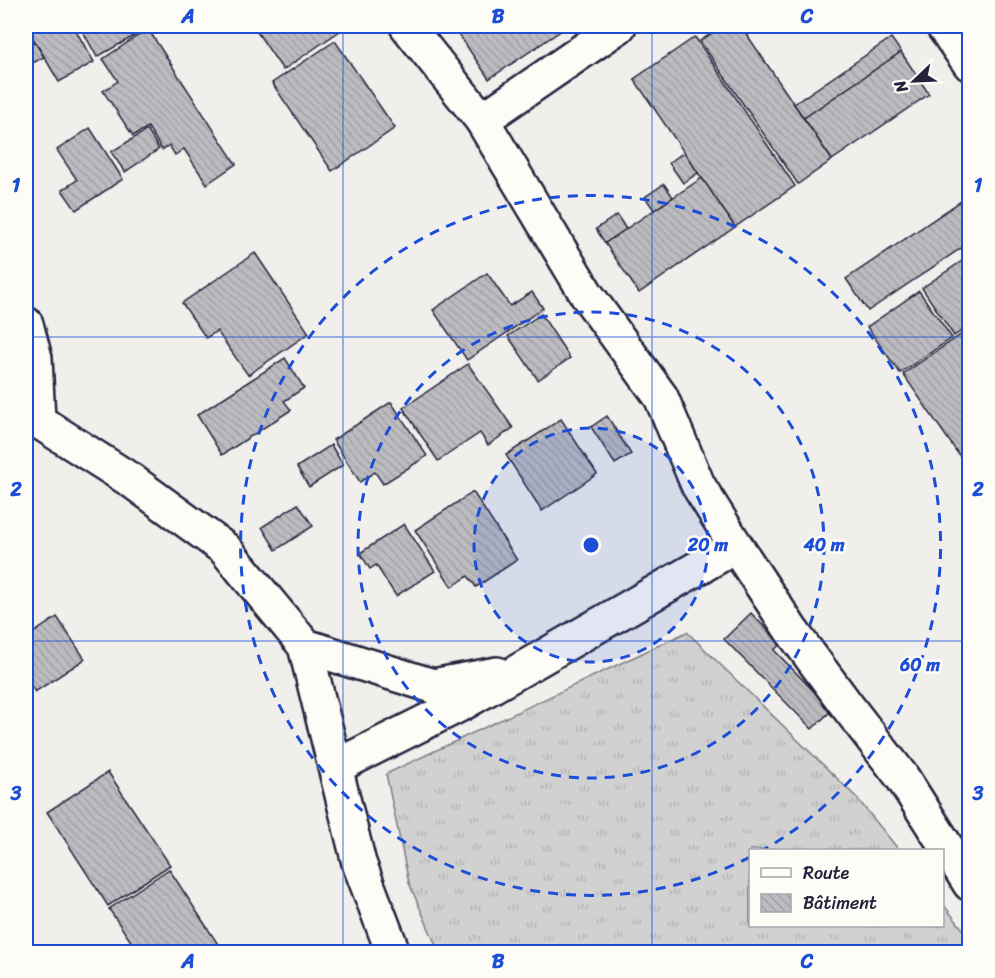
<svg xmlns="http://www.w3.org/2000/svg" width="995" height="978" font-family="Sriracha,sans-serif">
	<defs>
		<pattern id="grass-tufts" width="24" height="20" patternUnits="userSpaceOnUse" patternTransform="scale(1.5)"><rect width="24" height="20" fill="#d2d1d1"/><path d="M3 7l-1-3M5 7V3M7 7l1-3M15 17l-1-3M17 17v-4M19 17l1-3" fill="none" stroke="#b4b3b4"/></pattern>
		<pattern id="building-back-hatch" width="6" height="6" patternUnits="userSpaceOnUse" patternTransform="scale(1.5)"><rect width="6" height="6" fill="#bcbcc0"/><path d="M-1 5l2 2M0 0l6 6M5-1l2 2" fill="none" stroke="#a1a1a6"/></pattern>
	</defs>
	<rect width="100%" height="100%" fill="#f0efec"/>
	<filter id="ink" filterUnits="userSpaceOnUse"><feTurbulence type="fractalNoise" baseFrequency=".0167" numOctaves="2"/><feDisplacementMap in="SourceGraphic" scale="12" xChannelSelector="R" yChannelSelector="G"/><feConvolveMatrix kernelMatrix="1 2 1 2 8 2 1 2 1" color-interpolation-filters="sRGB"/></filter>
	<g filter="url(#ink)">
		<path fill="url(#grass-tufts)" stroke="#7a7a86" stroke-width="1.5" d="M687 632 856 797 899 850H750V926H942L943 904 969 937V952H439L409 883 386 774Z"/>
		<g fill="url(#building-back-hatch)" stroke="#22223b" stroke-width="1.5">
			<path d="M26 26H73L94 62 59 82Z"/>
			<path d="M80 26H149L150 27 97 57Z"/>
			<path d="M253 26H347L283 70Z"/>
			<path d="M453 26H568L489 79Z"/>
			<path d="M723 26H741L832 160 798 184 700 41Z"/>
			<path d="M148 29 236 164 207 184 184 149 175 155 169 145 162 150 148 127 133 136 103 91 118 81 103 59Z"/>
			<path d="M695 37 795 186 735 227 634 79Z"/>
			<path d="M891 38 901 52 804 118 794 104Z"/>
			<path d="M335 41 395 128 332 171 272 83Z"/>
			<path d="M35 42 44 57 29 65 26 58V47Z"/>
			<path d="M901 52 929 94 832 160 804 118Z"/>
			<path d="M90 128 123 179 76 210 62 190 77 180 57 150Z"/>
			<path d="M147 130 159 149 125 172 111 152Z"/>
			<path d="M684 152 698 173 683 183 669 163Z"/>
			<path d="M702 178 735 227 639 293 605 243Z"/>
			<path d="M664 184 673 197 654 210 645 197Z"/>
			<path d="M970 195V242L868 311 846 279Z"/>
			<path d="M617 215 626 229 605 243 596 229Z"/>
			<path d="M255 253 309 333 248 375 217 331 206 338 182 303Z"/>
			<path d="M968 257 970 260V325L954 336 922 288Z"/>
			<path d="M487 273 510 306 532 292 543 308 467 360 433 310Z"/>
			<path d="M919 291 952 338 900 373 867 327Z"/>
			<path d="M541 314 570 358 538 380 508 336Z"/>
			<path d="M965 332 970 338V452L961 458 903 374Z"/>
			<path d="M285 358 304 388 284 401 291 410 222 455 197 415Z"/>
			<path d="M468 364 513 428 488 445 480 433 438 461 403 408Z"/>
			<path d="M391 402 427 456 383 484 375 472 360 482 333 440Z"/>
			<path d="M607 416 631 454 615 464 591 427Z"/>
			<path d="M561 419 597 474 542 511 506 455Z"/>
			<path d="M331 445 343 465 309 487 297 467Z"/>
			<path d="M473 492 517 560 476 587 468 576 452 587 415 530Z"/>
			<path d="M298 504 313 526 276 550 262 527Z"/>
			<path d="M404 524 435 571 396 596 376 565 370 569 360 553Z"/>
			<path d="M751 613 781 644 774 650 832 710 812 729 724 639Z"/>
			<path d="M57 617 85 659 35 692 26 677V638Z"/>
			<path d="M108 772 170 865 108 906 47 812Z"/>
			<path d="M169 869 223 952H138L109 909Z"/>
		</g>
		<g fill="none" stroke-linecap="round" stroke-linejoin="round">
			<g stroke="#22223b" stroke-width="38">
				<g id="street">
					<path d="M407 26 482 120 587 295 661 397 698 485 736 546 791 630 848 707 902 777 970 884"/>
					<path d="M943 26 970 64"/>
					<path d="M482 120 619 26"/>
					<path d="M26 324 35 358 38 421"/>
					<path d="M38 421 132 481 225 549 305 646 359 863 393 952"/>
					<path d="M305 646 433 686 497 674"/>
					<path d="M335 767 463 703 736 546"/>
				</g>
			</g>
			<use href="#street" stroke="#fdfcf7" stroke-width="33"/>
		</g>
	</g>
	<path fill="none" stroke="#1d4ed8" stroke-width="1.5" stroke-opacity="0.55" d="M343 26V952M652 26V952M26 337H970M26 641H970"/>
	<circle cx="591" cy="545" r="117" fill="#1d4ed8" fill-opacity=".12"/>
	<g fill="none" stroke="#1d4ed8" stroke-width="3" stroke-dasharray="10 8">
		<circle cx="591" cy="545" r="117"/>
		<circle cx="591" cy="545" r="233"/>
		<path d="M750 857A350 350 0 1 1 763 850"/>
	</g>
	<circle cx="591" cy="545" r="9" fill="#1d4ed8" stroke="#fdfcf7" stroke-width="3"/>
	<g font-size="18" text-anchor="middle" font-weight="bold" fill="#1d4ed8" stroke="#fdfcf7" stroke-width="5" stroke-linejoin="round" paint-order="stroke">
		<text x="708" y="551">20 m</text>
		<text x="824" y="551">40 m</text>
		<text x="920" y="671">60 m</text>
	</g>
	<rect width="995" height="978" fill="none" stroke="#fdfcf7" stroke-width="66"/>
	<rect x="749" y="849" width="195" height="78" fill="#fdfcf7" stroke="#a5a5ac" stroke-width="1.5"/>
	<rect x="761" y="868" width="30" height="9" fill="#fdfcf7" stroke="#a5a5ac" stroke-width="1.5"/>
	<text x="803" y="879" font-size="18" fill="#22223b">Route</text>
	<rect x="761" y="894" width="30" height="18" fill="url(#building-back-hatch)" stroke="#a5a5ac" stroke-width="1.5"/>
	<text x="803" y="909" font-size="18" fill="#22223b">Bâtiment</text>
	<g transform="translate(914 81) rotate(247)" stroke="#fdfcf7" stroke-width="4.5" paint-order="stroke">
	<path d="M0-4.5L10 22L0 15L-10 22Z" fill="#22223b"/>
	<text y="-9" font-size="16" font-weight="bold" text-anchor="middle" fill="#22223b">N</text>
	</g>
	<rect x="33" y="33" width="929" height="912" fill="none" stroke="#1d4ed8" stroke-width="2"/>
	<g font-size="20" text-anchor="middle" font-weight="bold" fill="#1d4ed8">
		<text x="188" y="23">A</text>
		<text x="498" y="23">B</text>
		<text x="807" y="23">C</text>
		<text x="16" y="192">1</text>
		<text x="978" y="192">1</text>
		<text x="16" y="496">2</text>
		<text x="978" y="496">2</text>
		<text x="16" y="800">3</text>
		<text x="978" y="800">3</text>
		<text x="188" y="968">A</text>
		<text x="498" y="968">B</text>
		<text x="807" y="968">C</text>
	</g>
</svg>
